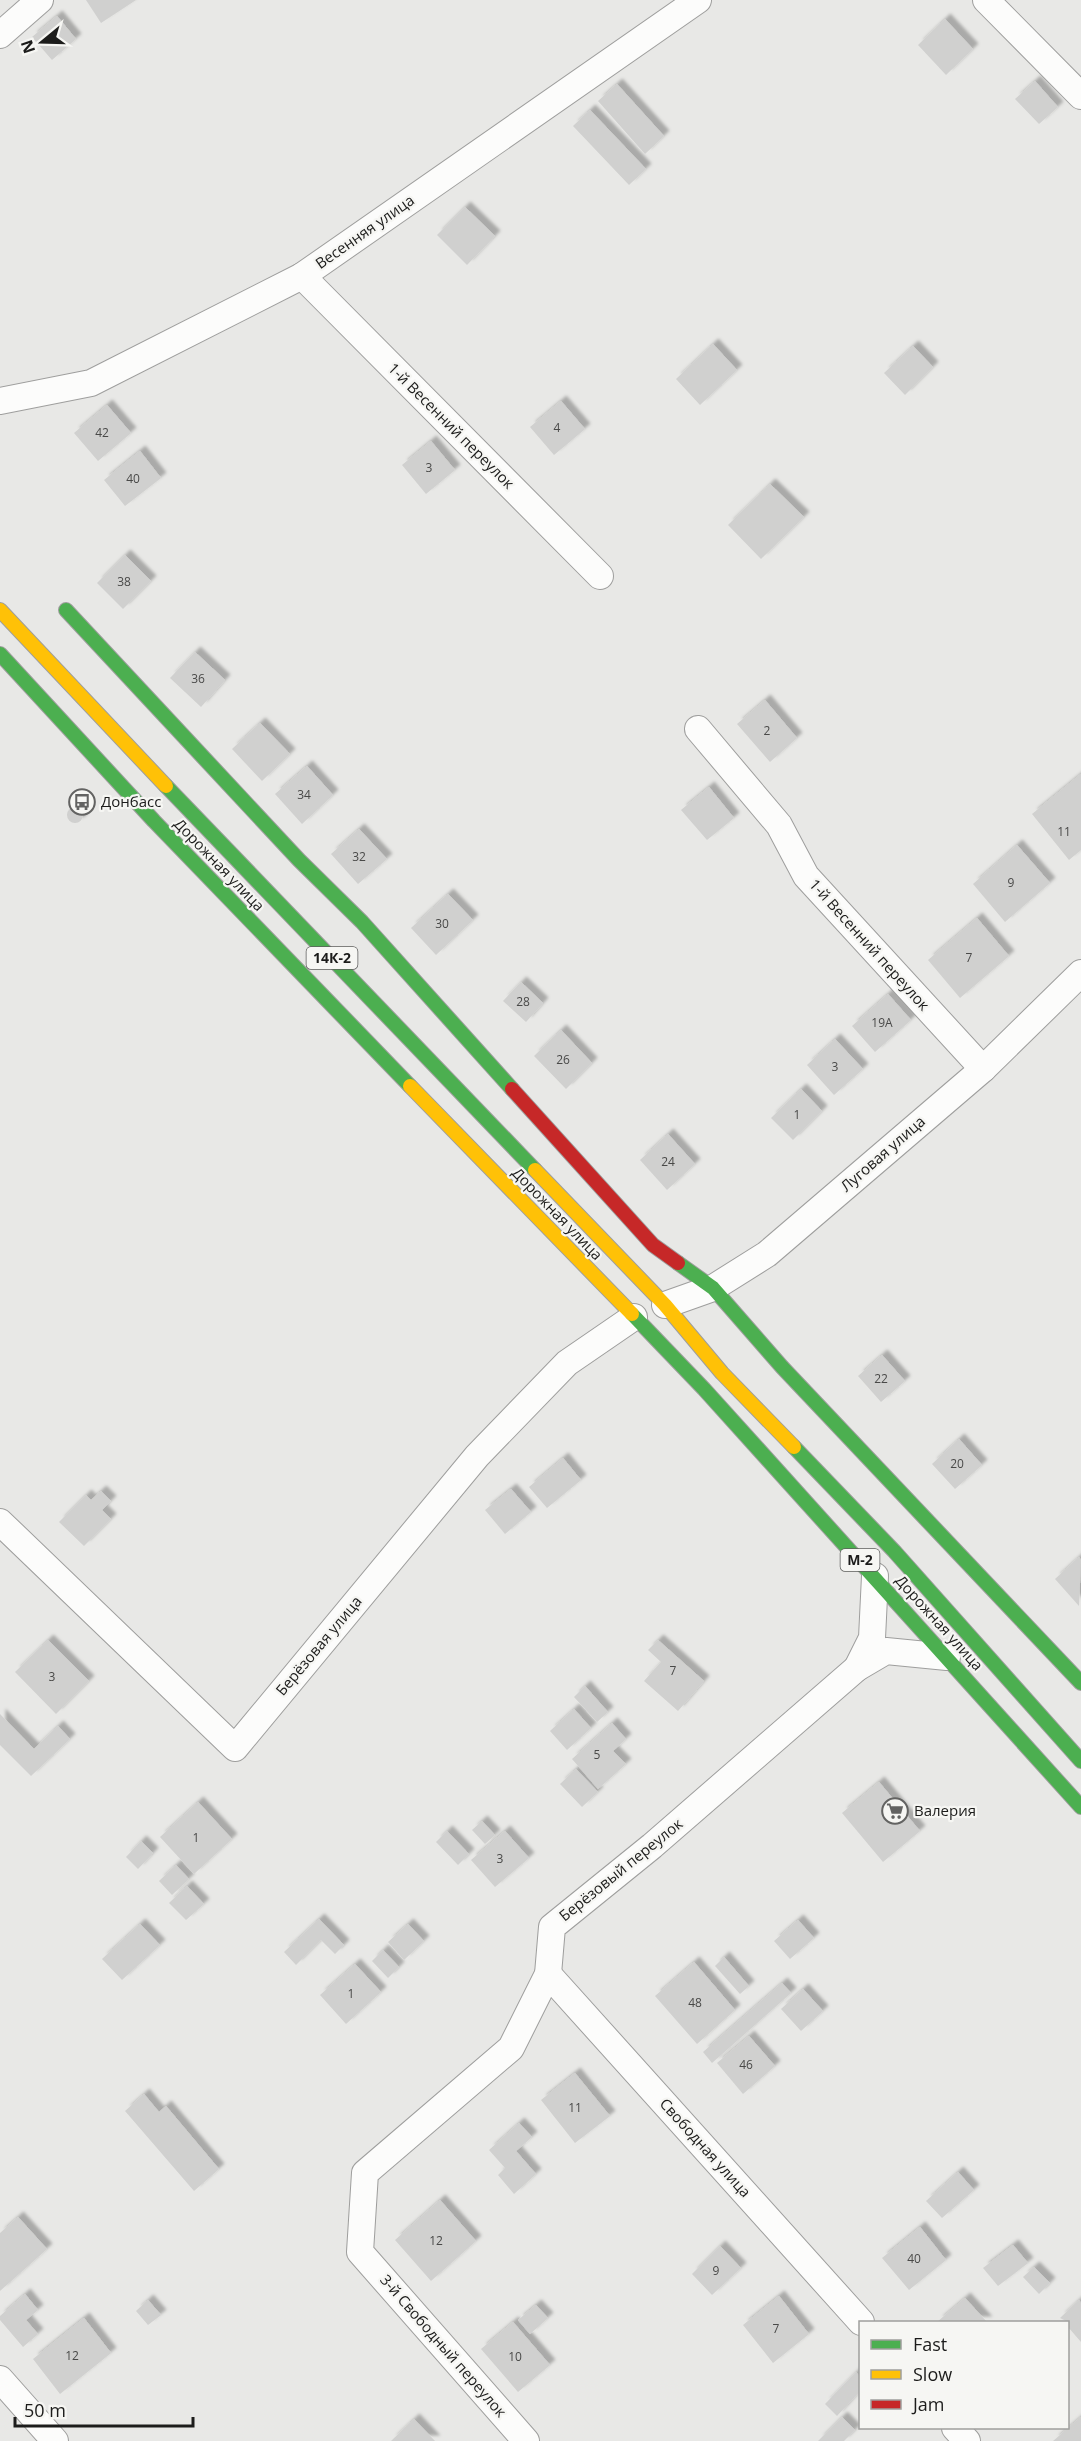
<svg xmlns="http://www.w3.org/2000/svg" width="1081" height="2441" font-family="'Open Sans',sans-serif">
	<defs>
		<filter id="shadow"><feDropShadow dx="5.5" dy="-5.5" stdDeviation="1.5" flood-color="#0004"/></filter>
	</defs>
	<rect width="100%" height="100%" fill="#e8e8e6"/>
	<g fill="#d0d0cf" filter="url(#shadow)">
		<path d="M86 0H136L101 23Z"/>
		<path d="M57 16 76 39 52 60 32 37Z"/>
		<path d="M945 19 973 49 946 75 918 45Z"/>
		<path d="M1035 81 1058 107 1039 124 1015 99Z"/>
		<path d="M617 84 664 136 645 154 598 101Z"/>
		<path d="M590 110 646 169 629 185 573 126Z"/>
		<path d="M465 207 495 236 467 265 437 235Z"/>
		<path d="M713 344 737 370 700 405 676 379Z"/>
		<path d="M913 346 933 367 905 395 884 373Z"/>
		<path d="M561 401 585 429 554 455 530 427Z"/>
		<path d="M107 405 131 433 98 461 74 433Z"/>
		<path d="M431 441 455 470 426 494 402 465Z"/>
		<path d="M140 451 161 478 125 506 104 480Z"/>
		<path d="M770 484 804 517 761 559 728 525Z"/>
		<path d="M125 555 151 581 123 609 97 583Z"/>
		<path d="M195 652 225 680 201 707 170 678Z"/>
		<path d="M765 700 797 738 770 762 737 724Z"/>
		<path d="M260 723 290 754 262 781 232 749Z"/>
		<path d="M307 766 333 795 302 824 275 794Z"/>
		<path d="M1081 774V850L1069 860 1032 814Z"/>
		<path d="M709 787 734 818 707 840 681 810Z"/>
		<circle cx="75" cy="815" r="8"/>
		<path d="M359 829 387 859 358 884 331 854Z"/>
		<path d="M1017 845 1050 883 1005 922 973 884Z"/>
		<path d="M448 894 473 920 436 955 411 928Z"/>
		<path d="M977 918 1009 956 960 998 928 960Z"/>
		<path d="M521 982 543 1003 526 1022 503 1001Z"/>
		<path d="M888 994 911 1020 875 1052 852 1026Z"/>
		<path d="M561 1030 592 1063 566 1089 534 1056Z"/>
		<path d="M835 1039 863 1069 834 1095 807 1065Z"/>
		<path d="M801 1089 822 1111 793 1140 771 1118Z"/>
		<path d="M668 1134 695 1164 667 1190 640 1160Z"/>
		<path d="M882 1355 905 1381 881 1402 858 1376Z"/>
		<path d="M959 1439 982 1465 955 1489 932 1464Z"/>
		<path d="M563 1458 581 1480 547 1508 529 1487Z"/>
		<path d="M511 1489 531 1512 505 1534 485 1510Z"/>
		<path d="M101 1491 111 1501 102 1510 111 1519 84 1546 59 1522 86 1495 91 1500Z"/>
		<path d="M1079 1557 1081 1560 1079 1606 1055 1579Z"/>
		<path d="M48 1640 89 1681 56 1714 15 1672Z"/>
		<path d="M658 1640 704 1681 678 1711 644 1681 661 1662 648 1650Z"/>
		<path d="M585 1686 608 1712 597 1722 574 1697Z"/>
		<path d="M574 1709 591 1728 567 1750 550 1731Z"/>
		<path d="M0 1714 34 1749 58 1726 70 1739 31 1776 0 1745Z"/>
		<path d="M612 1723 626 1739 613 1751 626 1764 598 1789 572 1759Z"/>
		<path d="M576 1769 598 1792 582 1807 560 1784Z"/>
		<path d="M879 1782 920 1831 883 1862 842 1813Z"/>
		<path d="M198 1802 232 1839 194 1874 160 1837Z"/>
		<path d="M482 1821 495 1835 485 1844 472 1830Z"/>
		<path d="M447 1831 469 1854 458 1865 436 1842Z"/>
		<path d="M505 1831 529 1858 495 1887 471 1860Z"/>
		<path d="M141 1841 153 1853 138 1869 126 1857Z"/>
		<path d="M176 1865 189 1879 172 1895 159 1881Z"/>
		<path d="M187 1886 204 1904 186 1920 169 1903Z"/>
		<path d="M319 1919 344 1945 335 1954 321 1940 296 1965 284 1952Z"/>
		<path d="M798 1920 814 1938 790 1959 774 1941Z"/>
		<path d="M140 1924 160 1945 122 1980 102 1959Z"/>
		<path d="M408 1924 424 1941 404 1960 388 1942Z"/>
		<path d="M383 1950 399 1967 388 1978 372 1961Z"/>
		<path d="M724 1957 749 1986 740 1994 715 1966Z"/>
		<path d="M694 1962 735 2010 697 2044 655 1996Z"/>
		<path d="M355 1964 381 1992 346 2024 320 1995Z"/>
		<path d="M782 1983 791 1993 712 2063 703 2052Z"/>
		<path d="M803 1989 823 2011 801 2031 781 2009Z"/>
		<path d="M749 2036 775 2066 743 2094 717 2063Z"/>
		<path d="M575 2073 610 2116 575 2143 541 2100Z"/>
		<path d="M144 2094 159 2112 166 2106 219 2169 194 2191 125 2111Z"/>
		<path d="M519 2123 532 2137 516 2151 536 2174 514 2194 498 2175 505 2168 489 2150Z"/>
		<path d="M958 2172 974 2190 942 2218 926 2201Z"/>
		<path d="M440 2200 476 2241 431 2281 395 2240Z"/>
		<path d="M18 2217 47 2249 0 2291V2233Z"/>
		<path d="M920 2227 946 2260 909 2290 882 2258Z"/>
		<path d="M1013 2245 1028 2263 998 2286 983 2268Z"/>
		<path d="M720 2246 741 2268 712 2295 692 2274Z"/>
		<path d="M1034 2267 1050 2283 1039 2294 1023 2277Z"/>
		<path d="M25 2294 38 2310 26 2320 38 2334 23 2347 0 2320V2316Z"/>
		<path d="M779 2296 809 2334 773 2363 743 2325Z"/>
		<path d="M965 2298 987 2322H937Z"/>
		<path d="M148 2300 161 2315 148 2325 136 2311Z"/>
		<path d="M1079 2300 1081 2303V2342L1068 2327V2322L1060 2318Z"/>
		<path d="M536 2305 548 2318 530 2334 518 2320Z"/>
		<path d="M84 2318 111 2353 60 2394 33 2359Z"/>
		<path d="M513 2322 550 2365 518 2392 481 2349Z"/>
		<path d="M856 2372 860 2377V2391L837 2416 825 2404Z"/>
		<path d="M842 2417 855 2430 844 2441H818Z"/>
		<path d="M1081 2417V2441H1053Z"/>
		<path d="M414 2419 435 2441H391Z"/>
	</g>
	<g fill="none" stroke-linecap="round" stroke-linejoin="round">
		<g stroke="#9e9e9d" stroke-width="28">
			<g id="street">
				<path d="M986 0 1081 96"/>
				<path d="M0 35 40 0"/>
				<path d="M302 276 600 576"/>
				<path d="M0 401 91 383 302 276 698 0"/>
				<path d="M698 729 779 825 806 876 983 1069"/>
				<path d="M665 1305 713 1288 767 1254 983 1069 1081 973"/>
				<path d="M0 1522 235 1748 477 1456 567 1363 634 1317"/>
				<path d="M857 1668 872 1638 875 1576"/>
				<path d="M548 1974 861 2322"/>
				<path d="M0 2379 55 2441"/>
				<path d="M955 2428 967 2441"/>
				<path d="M526 2441 360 2252 365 2173 511 2048 548 1974 552 1927 652 1846 857 1668 886 1651 947 1657"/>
			</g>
		</g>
		<g stroke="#9e9e9d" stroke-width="16">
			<g id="fast">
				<path d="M66 610 299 860 362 922 512 1089"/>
				<path d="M0 654 154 821 410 1086"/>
				<path d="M166 786 535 1170"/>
				<path d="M678 1263 713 1288 782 1367 1081 1683"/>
				<path d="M632 1314 704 1389 1081 1807"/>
				<path d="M794 1447 894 1551 1081 1761"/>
			</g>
		</g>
		<g stroke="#9e9e9d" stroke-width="16">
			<g id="slow">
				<path d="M0 610 166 786"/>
				<path d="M410 1086 632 1314"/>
				<path d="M535 1170 665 1305 722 1373 794 1447"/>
			</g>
		</g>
		<g stroke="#9e9e9d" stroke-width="16">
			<path id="jam" d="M512 1089 653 1245 678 1263"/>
		</g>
		<use href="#street" stroke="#fcfcfb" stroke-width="26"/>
		<use href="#fast" stroke="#4caf50" stroke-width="14"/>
		<use href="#slow" stroke="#ffc107" stroke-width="14"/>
		<use href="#jam" stroke="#c62828" stroke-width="14"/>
	</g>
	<defs>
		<g id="bus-ring" transform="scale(1.35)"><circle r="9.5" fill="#f6f6f3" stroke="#636362" stroke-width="1.5"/><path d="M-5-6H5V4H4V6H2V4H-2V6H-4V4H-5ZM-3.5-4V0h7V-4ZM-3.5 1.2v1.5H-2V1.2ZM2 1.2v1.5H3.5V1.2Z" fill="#636362"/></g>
		<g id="supermarket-ring" transform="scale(1.35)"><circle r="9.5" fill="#f6f6f3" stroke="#636362" stroke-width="1.5"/><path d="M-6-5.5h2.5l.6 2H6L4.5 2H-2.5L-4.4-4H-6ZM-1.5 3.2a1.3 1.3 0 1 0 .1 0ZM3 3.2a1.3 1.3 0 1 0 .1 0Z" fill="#636362"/></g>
	</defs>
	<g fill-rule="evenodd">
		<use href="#bus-ring" x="82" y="802"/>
		<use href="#supermarket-ring" x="895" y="1811"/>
	</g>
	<g text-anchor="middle" stroke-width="4.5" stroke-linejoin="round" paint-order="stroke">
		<g font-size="12" fill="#494948">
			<text x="557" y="432">4</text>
			<text x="102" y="437">42</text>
			<text x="429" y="472">3</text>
			<text x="133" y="483">40</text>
			<text x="124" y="586">38</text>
			<text x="198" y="683">36</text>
			<text x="767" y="735">2</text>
			<text x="304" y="799">34</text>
			<text x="1064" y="836">11</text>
			<text x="359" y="861">32</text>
			<text x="1011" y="887">9</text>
			<text x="442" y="928">30</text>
			<text x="969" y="962">7</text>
			<text x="523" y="1006">28</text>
			<text x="882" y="1027">19А</text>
			<text x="563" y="1064">26</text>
			<text x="835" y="1071">3</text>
			<text x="797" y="1119">1</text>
			<text x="668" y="1166">24</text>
			<text x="881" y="1383">22</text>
			<text x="957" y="1468">20</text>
			<text x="673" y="1675">7</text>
			<text x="52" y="1681">3</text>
			<text x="597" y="1759">5</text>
			<text x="196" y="1842">1</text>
			<text x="500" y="1863">3</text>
			<text x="351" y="1998">1</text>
			<text x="695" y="2007">48</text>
			<text x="746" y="2069">46</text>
			<text x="575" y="2112">11</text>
			<text x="436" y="2245">12</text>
			<text x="914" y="2263">40</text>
			<text x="716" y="2275">9</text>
			<text x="776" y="2333">7</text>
			<text x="72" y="2360">12</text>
			<text x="515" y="2361">10</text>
		</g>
		<g fill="#f6f6f3" stroke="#5d5d5c" stroke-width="1.5">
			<rect x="306.5" y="947" width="51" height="22" rx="4.5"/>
			<rect x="840.5" y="1549" width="39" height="22" rx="4.5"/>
		</g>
		<g font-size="14" font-weight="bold" fill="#1c1c1b">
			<text x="332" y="963">14К-2</text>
			<text x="860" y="1565">М-2</text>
		</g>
		<g font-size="15" fill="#1c1c1b" stroke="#f6f6f3">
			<text transform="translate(365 232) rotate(-35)" y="5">Весенняя улица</text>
			<text transform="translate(451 426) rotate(45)" y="5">1-й Весенний переулок</text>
			<text transform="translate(219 865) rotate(46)" y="5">Дорожная улица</text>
			<text transform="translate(869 945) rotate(48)" y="5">1-й Весенний переулок</text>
			<text transform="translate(883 1154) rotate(-41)" y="5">Луговая улица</text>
			<text transform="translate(557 1214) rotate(46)" y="5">Дорожная улица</text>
			<text transform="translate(939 1623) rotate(48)" y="5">Дорожная улица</text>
			<text transform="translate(319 1646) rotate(-50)" y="5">Берёзовая улица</text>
			<text transform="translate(621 1870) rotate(-39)" y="5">Берёзовый переулок</text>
			<text transform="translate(705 2148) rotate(48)" y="5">Свободная улица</text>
			<text transform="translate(443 2346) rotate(49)" y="5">3-й Свободный переулок</text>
		</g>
		<g font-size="15" fill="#1c1c1b" stroke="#f6f6f3" text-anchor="start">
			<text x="101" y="807">Донбасс</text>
			<text x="914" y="1816">Валерия</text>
		</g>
	</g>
	<rect x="859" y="2321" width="210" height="108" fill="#f6f6f3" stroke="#9f9f9d" stroke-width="1.5"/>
	<rect x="871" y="2340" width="30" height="9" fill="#4caf50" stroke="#9f9f9d" stroke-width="1.5"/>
	<text x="913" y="2351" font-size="18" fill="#1c1c1b">Fast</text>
	<rect x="871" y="2370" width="30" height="9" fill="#ffc107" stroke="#9f9f9d" stroke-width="1.5"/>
	<text x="913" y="2381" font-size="18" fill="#1c1c1b">Slow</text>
	<rect x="871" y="2400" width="30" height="9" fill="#c62828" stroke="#9f9f9d" stroke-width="1.5"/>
	<text x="913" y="2411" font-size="18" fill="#1c1c1b">Jam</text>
	<g transform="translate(42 42) rotate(251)" stroke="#f6f6f3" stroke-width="4.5" paint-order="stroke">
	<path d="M0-4.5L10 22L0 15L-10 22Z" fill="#1c1c1b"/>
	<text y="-9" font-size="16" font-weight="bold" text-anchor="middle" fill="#1c1c1b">N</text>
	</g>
	<path d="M15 2417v9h178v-9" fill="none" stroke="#1c1c1b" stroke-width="3"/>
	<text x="24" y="2417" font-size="18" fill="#1c1c1b" stroke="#f6f6f3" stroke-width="4.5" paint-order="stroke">50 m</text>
</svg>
